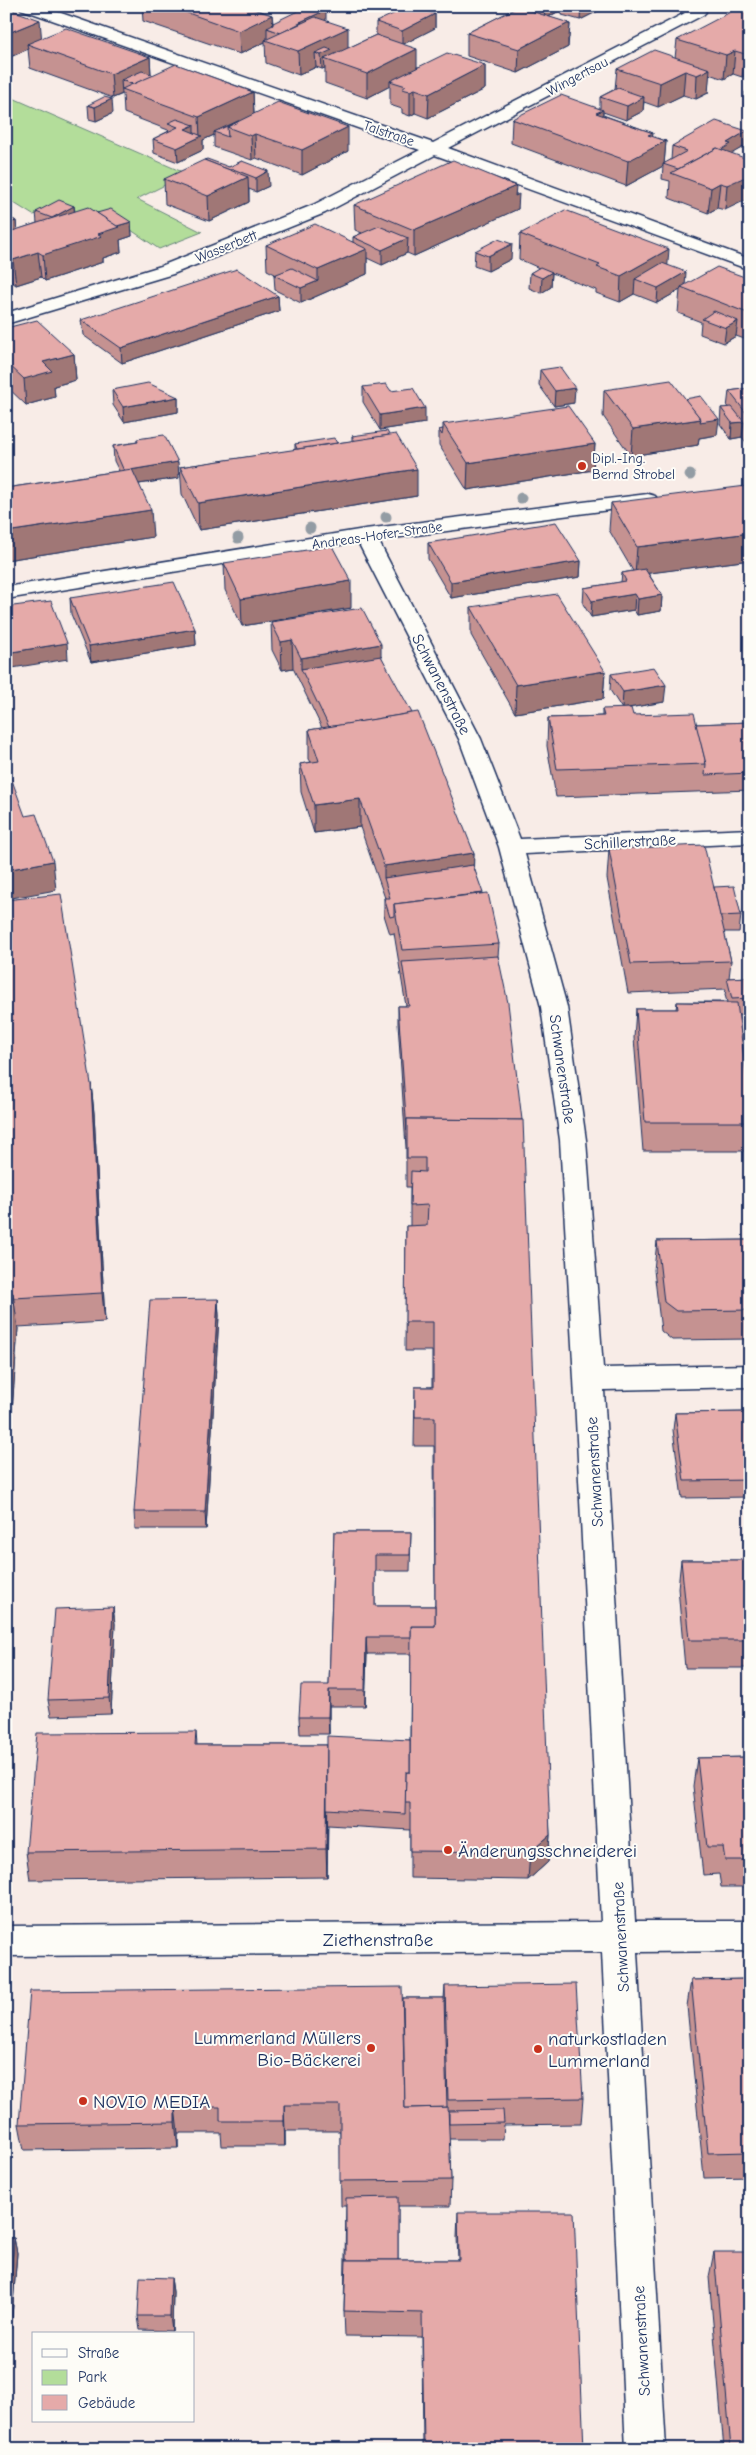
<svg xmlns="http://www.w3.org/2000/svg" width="756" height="2455" font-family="'Comic Neue',sans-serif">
	<rect width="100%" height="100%" fill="#f8ece7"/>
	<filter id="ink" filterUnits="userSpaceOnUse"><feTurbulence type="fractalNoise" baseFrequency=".02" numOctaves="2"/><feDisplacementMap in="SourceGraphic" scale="10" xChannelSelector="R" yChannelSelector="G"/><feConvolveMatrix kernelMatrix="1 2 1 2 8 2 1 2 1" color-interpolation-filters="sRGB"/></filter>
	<g filter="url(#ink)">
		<path fill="#b3dd9a" stroke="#67867c" d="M6 95 187 174 137 199 202 232 159 249 106 213 87 222 65 209 33 215 6 198Z"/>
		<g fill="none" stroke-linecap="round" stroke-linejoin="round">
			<g stroke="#1b2f5e" stroke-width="3">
				<g id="street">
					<path d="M19 6H41L433 143 685 13 674 9 672 6C682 6 698 3 706 12L703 15 448 148 750 259V270L435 155 325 213 173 274 6 324V313L161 266 313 205 420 150 21 9Z"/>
					<path d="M648 494 655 496 658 500 655 504 378 540 481 739 520 839 750 829V843L525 854 567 1007 586 1140 603 1368 750 1365V1387L604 1390 635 1921H750V1951L637 1952 666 2449H626L602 1952 6 1956V1926L601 1922 574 1379 560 1140 541 1007 499 847 459 739 358 542 6 599V587L365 529Z"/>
				</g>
			</g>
			<use href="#street" fill="#fdfcf7" fill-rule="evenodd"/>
		</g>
		<g fill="#939ca4">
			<circle cx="690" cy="475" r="5.5"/>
			<circle cx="521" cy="498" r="5.5"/>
			<circle cx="386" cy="517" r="5.5"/>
			<circle cx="310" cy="528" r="5.5"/>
			<circle cx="238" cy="538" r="5.5"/>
		</g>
		<g fill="#c59291" stroke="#1b2f5e">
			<path d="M142 6H257V10L272 15 273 23 326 21 348 48 376 35V22L435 14V28L403 44 417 67 485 65V89L428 118 415 113 410 116 402 113V109L390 105V86L367 98 325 83V68L322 69 316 67 299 75 266 63 265 42 240 54 143 21Z"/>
			<path d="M504 6H600V10L580 20 562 15V12L559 11 549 17 570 24 568 47 518 73 467 56V33L513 10Z"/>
			<path d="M6 8 42 38 150 57 151 74 154 75 253 92 254 114 348 151 302 175 256 158 252 160 214 147V135L203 140V150L178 162 154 153 153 139 169 131 168 130 124 113 123 94 113 98 30 68 28 49 6 59Z"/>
			<path d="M750 12V73L742 77 733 74 724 79 709 74 708 93 696 99 683 95 658 107 644 102 643 111 626 120 603 112V115L653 133 652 137 666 141 664 164 671 160 672 146 747 131 745 146 732 153 725 210 717 208 708 213 669 198 670 181 662 179 663 166 626 186 511 143 512 119 600 108V97L615 89 617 69 675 58 677 40Z"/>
			<path d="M750 90V108L744 106 745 92Z"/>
			<path d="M88 105 113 113 96 121 89 119Z"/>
			<path d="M242 161 269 186 256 192 249 189V202L209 221 165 204 164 179 229 167Z"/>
			<path d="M516 193 518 209 515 210 414 256 407 253 382 265 367 258V274L301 303 275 290 274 275 275 274 267 270 266 245 353 242V237L362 233 355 230 354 205Z"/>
			<path d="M74 206 75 212 97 213 131 222 132 236 120 240 121 252 103 258V262L45 281 41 277 16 285 6 278V215L16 221 17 230 37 223 36 212Z"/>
			<path d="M520 234 668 265 685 285 750 279V341L736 336 724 343 700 334 701 322 678 313 680 290 657 303 634 294 620 302 596 293V290L552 273 551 287 541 293 529 288 530 273 539 268 519 259Z"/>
			<path d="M475 251 511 259 488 271 474 266Z"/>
			<path d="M278 296 279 311 122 363 83 335 81 320Z"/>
			<path d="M6 328 74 354 76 380 54 386 55 397 26 405 6 386Z"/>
			<path d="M540 370 574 403 554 406 539 385Z"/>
			<path d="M363 387 391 391 425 423 380 430 363 402Z"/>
			<path d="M750 388V448L742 437 731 439 720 424 721 408H727L729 391Z"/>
			<path d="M112 390 178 397V412L124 422 113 405Z"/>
			<path d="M604 390 685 399 717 435 699 438 698 445 631 456 603 416Z"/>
			<path d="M443 424 595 444 593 470 467 490 439 445V430L443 429Z"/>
			<path d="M389 435 417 496 199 530 182 494 180 467 295 450V444L337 443 352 441V436Z"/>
			<path d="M137 439 179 478 139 484 153 537 6 560V488L119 471 114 461 113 446 137 442Z"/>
			<path d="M750 492V560L648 573 662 595 661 611 637 615 634 610 591 617 583 604 584 588 621 582 622 573 633 571 609 530 611 503Z"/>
			<path d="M428 543 581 561 580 577 451 598 428 559Z"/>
			<path d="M224 563 351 608 242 626 225 590Z"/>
			<path d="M70 598 195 629 196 645 91 662 71 614Z"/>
			<path d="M471 607 605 671 603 699 515 713 471 635Z"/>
			<path d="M271 622 381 656 474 853 473 865 499 944 498 956 550 1835 548 1862 528 1880 410 1878V1830L328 1825 327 1877 30 1880 26 1852 196 1732 197 1745H327L410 1740 411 1654H367L365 1706H329V1734H300L299 1717 329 1685 334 1532H411L410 1571H375V1606H435L434 1446H414L415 1387H432V1351H405L406 1226H410V1187H406V1148L398 1023V1006H406L394 933 390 934 384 915V898H385L360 827 314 833 301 792 300 764 311 762 309 759V730L322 728 293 668 282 670 272 650Z"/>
			<path d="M611 674 664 702 622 709 610 690Z"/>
			<path d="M602 709 633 715 696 724 750 722V790L556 797 547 746 548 718 602 716Z"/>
			<path d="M609 849 714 887 741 915 739 932H724L731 961 729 978 750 977V1015H739L750 1105V1138L748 1151H643L634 1038 636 1009H676L677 1002H727L725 995 726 989 628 993 607 878Z"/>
			<path d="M6 900 91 1084 94 1113 105 1322 18 1327 6 1492Z"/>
			<path d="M750 1240V1339L672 1340 661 1331 654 1270 657 1241Z"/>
			<path d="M218 1299 219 1316 206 1529H135L134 1512Z"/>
			<path d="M750 1412V1497L682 1498 673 1430 675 1413Z"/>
			<path d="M681 1560H750V1668H685L678 1588Z"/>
			<path d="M113 1607 115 1624 111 1714 51 1716 48 1700Z"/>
			<path d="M750 1757V1887H721L719 1874 703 1875 693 1786 697 1758Z"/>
			<path d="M750 1979V2177L704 2178 687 2006 691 1980Z"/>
			<path d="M445 1986 583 2098 581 2124 504 2125 503 2139H449L451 2180 450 2206H398V2260H458L457 2237 458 2212 584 2449H423L422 2337 345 2336 344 2311 346 2206H341L340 2131H285V2146H222L221 2133H178V2148L24 2150 19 2124 403 1998H444Z"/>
			<path d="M6 2238H14L17 2253 11 2329H6Z"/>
			<path d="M714 2252 750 2449H724L709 2277Z"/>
			<path d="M171 2278 173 2292 172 2331 140 2330 138 2316Z"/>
		</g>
		<g fill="#a07776" stroke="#1b2f5e">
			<path d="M255 6H257V22L272 15 273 30 267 28V40H265V42L240 54 239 31 250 8Z"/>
			<path d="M545 6H560L559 11 544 19Z"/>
			<path d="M581 6H600V10L580 20Z"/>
			<path d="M326 10V24L293 49 300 22Z"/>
			<path d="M435 14V28L402 45V31Z"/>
			<path d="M40 20 42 43 27 44 28 49 6 59V34Z"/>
			<path d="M569 23V25L570 24 569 38 568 39V47L518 73 519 49Z"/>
			<path d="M348 28V51L324 59 325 68 322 69 321 55 315 53 316 67 299 75 298 51Z"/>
			<path d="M417 49V72L390 81V86L367 98V74Z"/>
			<path d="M735 51 733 74 724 79 726 55Z"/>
			<path d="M750 51V73L742 77 745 54Z"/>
			<path d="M150 57 151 77 134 85 121 80 122 94 113 98 111 74Z"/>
			<path d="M485 65V89L428 118 429 94Z"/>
			<path d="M710 69 708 93 696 99 697 75Z"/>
			<path d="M685 71 683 95 658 107 660 83Z"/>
			<path d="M415 89V113L410 116V91Z"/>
			<path d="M253 92 254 116 214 132V135L203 140V150L178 162 177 148 200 137 199 117Z"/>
			<path d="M644 97 643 111 626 120 627 106Z"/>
			<path d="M112 99 113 113 96 121 95 107Z"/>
			<path d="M603 110 602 134 596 113Z"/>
			<path d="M194 125V139L185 129Z"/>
			<path d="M348 127V151L302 175V150Z"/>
			<path d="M747 131 745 146 731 154 690 180 727 143Z"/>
			<path d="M653 133 651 149 666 141 664 165 663 164V166L626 186 628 161 648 135Z"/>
			<path d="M255 134 256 158 252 160 251 136Z"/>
			<path d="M750 166V198L725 210 727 185 747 167Z"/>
			<path d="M268 171 269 186 256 192V178Z"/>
			<path d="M248 177 249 202 209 221 208 196Z"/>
			<path d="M720 183 717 208 708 213 711 188Z"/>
			<path d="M516 186 515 196 519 194 518 209 414 256V230Z"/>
			<path d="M74 206 75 221 53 232 52 218Z"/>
			<path d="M16 221 17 236 6 240V224Z"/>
			<path d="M131 222 132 236 120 240 121 252 103 258V262L45 281 43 255 98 234 107 229Z"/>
			<path d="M408 238 407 253 382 265V250Z"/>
			<path d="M512 244 511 259 488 271V256Z"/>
			<path d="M367 249V274L301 303V288L318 281V270Z"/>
			<path d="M669 249 667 275 635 279 634 294 620 302 621 276Z"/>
			<path d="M38 252 41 277 16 285 13 260Z"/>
			<path d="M552 272 551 287 541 293 542 278Z"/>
			<path d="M686 272 685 287H681L680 290 657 303 658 288Z"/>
			<path d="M278 296 279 311 122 363 121 348Z"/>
			<path d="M738 321 736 336 724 343 726 328Z"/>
			<path d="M74 354 76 380 54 386 55 397 26 405 24 379 43 362Z"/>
			<path d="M575 388 574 403 554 406 555 391Z"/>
			<path d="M178 397V412L124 422 123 407Z"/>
			<path d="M425 408V423L380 430V415Z"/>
			<path d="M701 419H719L717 435 699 438 698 445 631 456 633 429Z"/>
			<path d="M744 422 742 437 731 439 732 423Z"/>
			<path d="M595 444 593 470 467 490 468 463Z"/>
			<path d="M178 462 179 478 125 486 124 471Z"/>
			<path d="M417 469V496L199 530 198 503Z"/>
			<path d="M151 510 153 537 6 560V532Z"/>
			<path d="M750 533V560L635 575 637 547Z"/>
			<path d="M581 561 580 577 451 598V582Z"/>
			<path d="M351 581V608L242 626 241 599Z"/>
			<path d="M635 594 634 610 591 617 592 601Z"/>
			<path d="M662 595 661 611 637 615 638 599Z"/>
			<path d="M195 629 196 645 91 662 89 646Z"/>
			<path d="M292 640 293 668 282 670 281 642Z"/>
			<path d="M67 643 68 659 6 669V653Z"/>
			<path d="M381 644V672L301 669V658Z"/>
			<path d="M605 671 603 699 515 713 516 685Z"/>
			<path d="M666 685 664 702 622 709 623 692Z"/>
			<path d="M360 799V827L314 833V805Z"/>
			<path d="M474 853 473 882 384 878V866Z"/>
			<path d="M53 861 56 890 6 899V870Z"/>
			<path d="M91 1084 94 1113 105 1322 102 1293Z"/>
			<path d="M13 1293 18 1329 6 1492V1387Z"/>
			<path d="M218 1299 219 1316 206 1529 205 1512Z"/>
			<path d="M113 1607 115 1624 111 1714 109 1698Z"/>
			<path d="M366 1637 367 1654 365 1706V1690Z"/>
			<path d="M329 1690V1734L328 1717Z"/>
			<path d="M327 1745 328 1773 327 1877 326 1849Z"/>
			<path d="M550 1835 548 1862 528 1880 530 1852Z"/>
			<path d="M284 2105 285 2131V2146L284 2121Z"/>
			<path d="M175 2107 178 2133V2148L175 2122Z"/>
			<path d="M14 2238 17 2253 11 2329 8 2314Z"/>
			<path d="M171 2278 173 2292 172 2331 170 2316Z"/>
		</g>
		<g fill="#e5aaa9" stroke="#1b2f5e">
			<path d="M168 6H255L250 8 272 15 239 31Z"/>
			<path d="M308 6H313L326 10 300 22H302L281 33 267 28 273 25V23Z"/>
			<path d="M410 6 435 14 402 31 376 22Z"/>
			<path d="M518 7 569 23 519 49 467 33Z"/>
			<path d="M6 8 40 20 6 34Z"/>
			<path d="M738 8 750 12V51L745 54 735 51 726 55 677 40Z"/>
			<path d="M315 17 348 28 298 51 265 40Z"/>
			<path d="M66 28 150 57 111 74 27 44Z"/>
			<path d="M376 35 417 49 367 74 324 59Z"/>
			<path d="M326 48 332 50 321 55 315 53Z"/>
			<path d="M654 50 710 69 697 75 685 71 660 83 617 69Z"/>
			<path d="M447 53 485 65 429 94 415 89 410 91 402 89 406 86 390 81Z"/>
			<path d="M176 64 253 92 199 117 122 89Z"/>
			<path d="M142 71 154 75 133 84 121 80Z"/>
			<path d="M618 88 644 97 627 106 600 97Z"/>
			<path d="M750 90V94L745 92Z"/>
			<path d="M561 95 603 110 596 113 653 133 648 135 666 141 628 161 512 119Z"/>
			<path d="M104 97 112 99 95 107 88 105Z"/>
			<path d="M278 102 348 127 302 150 255 134 251 136 227 127Z"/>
			<path d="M177 119 194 125 185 129 202 136 177 148 153 139 178 127 168 123Z"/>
			<path d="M238 121H239L227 127 228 137 214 132Z"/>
			<path d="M716 121 747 131 727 143 731 144 721 150 717 148 678 169 663 164 687 151 672 146Z"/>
			<path d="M717 148 750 160V166L747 167 750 168V175L727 185 720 183 711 188 671 173Z"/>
			<path d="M207 159 229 167 242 161 268 171 256 178 233 169 230 170 204 160Z"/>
			<path d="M204 160 248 177 208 196 164 179Z"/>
			<path d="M453 160 516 186 414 230 354 205Z"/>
			<path d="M59 200 74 206 52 218 36 212Z"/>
			<path d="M88 207 119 227 98 234 102 236 43 255 38 252 13 260 6 255V233Z"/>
			<path d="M111 209 131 222 117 226 97 213Z"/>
			<path d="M565 210 669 249 621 276 597 267 600 265 520 234Z"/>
			<path d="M6 215 16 221 6 224Z"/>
			<path d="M315 224 367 249 318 270 266 245Z"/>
			<path d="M379 226 408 238 382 250 353 237Z"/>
			<path d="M498 239 512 244 488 256 475 251Z"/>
			<path d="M662 263 686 272 658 288 635 279Z"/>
			<path d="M540 267 552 272 542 278 530 273Z"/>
			<path d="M717 267 750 279V314L681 287Z"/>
			<path d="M292 268 318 281 301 288 274 275Z"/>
			<path d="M237 269 278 296 121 348 81 320Z"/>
			<path d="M714 311 738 321 726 328 702 319Z"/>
			<path d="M37 320 74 354 43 362 52 371 24 379 6 362V328Z"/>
			<path d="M560 367 575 388 555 391 540 370Z"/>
			<path d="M671 380 701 419 633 429 604 390Z"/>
			<path d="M148 383 178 397 123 407 112 390Z"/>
			<path d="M386 384 391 391 413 388 425 408 380 415 363 387Z"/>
			<path d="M750 388V418L729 391Z"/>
			<path d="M701 396 719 419 700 422 701 419 685 399Z"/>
			<path d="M568 406 595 444 468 463 443 424Z"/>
			<path d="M732 407 744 422 732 423 721 408Z"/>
			<path d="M443 429 442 435 439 430Z"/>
			<path d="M387 431 389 435 355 441 352 436Z"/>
			<path d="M396 434 417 469 198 503 180 467Z"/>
			<path d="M164 435 178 462 124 471 113 446 138 442 137 439Z"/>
			<path d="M334 438 337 443 297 449 295 444Z"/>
			<path d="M132 469 151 510 6 532V488Z"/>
			<path d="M746 486 750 492V533L637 547 611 503Z"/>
			<path d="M556 522 581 561 451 582 428 543Z"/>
			<path d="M332 546 351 581 241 599 224 563Z"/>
			<path d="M645 569 662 595 638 599 635 594 592 601 584 588 626 581 622 573Z"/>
			<path d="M174 582 195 629 89 646 70 598Z"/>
			<path d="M557 594 605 671 516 685 471 607Z"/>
			<path d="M51 601 67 643 6 653V607Z"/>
			<path d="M362 608 381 644 301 658 292 640 281 642 271 622Z"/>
			<path d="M381 656 412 713 329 727 301 669Z"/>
			<path d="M654 667 666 685 623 692 611 674Z"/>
			<path d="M631 708 633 715 694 713 706 764 557 769 548 718 604 716 602 709Z"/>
			<path d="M418 712 474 853 384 866 360 799 314 805 300 764 319 761 309 730Z"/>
			<path d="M750 722V773L705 775 706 764 696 724Z"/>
			<path d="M6 764 25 816 36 814 53 861 6 870Z"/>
			<path d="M704 845 731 961 631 964 609 849Z"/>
			<path d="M473 865 483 893 394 904V916L390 917 384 898H390L384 878Z"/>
			<path d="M734 886 741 915 720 916 714 887Z"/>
			<path d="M488 893 499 944 402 950 394 904Z"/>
			<path d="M61 894 91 1084 102 1293 14 1298 13 1293H6V900Z"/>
			<path d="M498 956 508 1003 522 1120 407 1119V1131L398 1006H409L402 962Z"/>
			<path d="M750 977V998L732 999 727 978Z"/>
			<path d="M677 1002 737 1003 750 1105V1122H645L636 1009H678Z"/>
			<path d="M407 1119 523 1120 550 1835 530 1852 410 1851V1803H405L406 1772H410L411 1626H435V1417H415V1387H433V1322H405L406 1226 427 1225 428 1205 410 1206 411 1171 425 1172V1158H407Z"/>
			<path d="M750 1240V1310L676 1311 664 1302 657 1241Z"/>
			<path d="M6 1293H13L6 1387Z"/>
			<path d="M218 1299 205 1512H134L150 1300Z"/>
			<path d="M750 1412V1480L684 1481 675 1413Z"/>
			<path d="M334 1532H411L410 1555H375V1606H435V1626H411V1637H366L365 1690H329L328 1717H299L301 1685H329Z"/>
			<path d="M681 1560H750V1640H689Z"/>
			<path d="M113 1607 109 1698 48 1700 55 1609Z"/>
			<path d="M196 1732 195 1745H327L326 1849 26 1852 37 1733Z"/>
			<path d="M327 1736 410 1740V1772H406L405 1814 327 1809Z"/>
			<path d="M750 1757V1860H725L723 1847H707L697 1758Z"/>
			<path d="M750 1979V2152L708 2153 691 1980Z"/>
			<path d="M576 1984 583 2098 448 2100 445 1986Z"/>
			<path d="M402 1987 405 2108 448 2107 451 2180 340 2181V2105H284V2121H220V2107H175V2122L19 2124 30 1991Z"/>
			<path d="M403 1998H444L447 2107 405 2108Z"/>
			<path d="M503 2110 504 2123 449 2124V2111Z"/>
			<path d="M398 2197V2260H346V2198Z"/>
			<path d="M458 2212H574L584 2449 424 2448 422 2313 344 2311 346 2260H459Z"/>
			<path d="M6 2238H14L8 2314H6Z"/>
			<path d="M714 2252H750V2449H731Z"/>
			<path d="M140 2277 171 2278 170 2316H138Z"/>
			<path d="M359 2445V2449H274V2446Z"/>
		</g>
	</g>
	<g fill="#c8321e" stroke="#fdfcf7" stroke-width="2">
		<circle cx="582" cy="466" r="5"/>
		<circle cx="448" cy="1850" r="5"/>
		<circle cx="371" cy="2048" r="5"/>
		<circle cx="538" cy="2049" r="5"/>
		<circle cx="83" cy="2101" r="5"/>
	</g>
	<g text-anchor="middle" stroke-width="4" stroke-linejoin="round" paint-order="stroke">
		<g font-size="14" fill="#1b2f5e" stroke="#fdfcf7">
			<text transform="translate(577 76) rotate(-28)" y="5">Wingertsau</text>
			<text transform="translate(389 133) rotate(19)" y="5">Talstraße</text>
			<text transform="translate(226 246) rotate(-22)" y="5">Wasserbett</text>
			<text transform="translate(377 535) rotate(-8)" y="5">Andreas-Hofer-Straße</text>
		</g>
		<g font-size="14" fill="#1b2f5e" stroke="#fdfcf7" text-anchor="start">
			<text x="592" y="463">Dipl.-Ing.<tspan x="592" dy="16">Bernd Strobel</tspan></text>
		</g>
		<g font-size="16" fill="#1b2f5e" stroke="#fdfcf7">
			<text transform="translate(442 684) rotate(63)" y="6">Schwanenstraße</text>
			<text transform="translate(630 841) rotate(-3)" y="6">Schillerstraße</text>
			<text transform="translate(563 1069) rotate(82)" y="6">Schwanenstraße</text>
			<text transform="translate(594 1472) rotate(-93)" y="6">Schwanenstraße</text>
			<text transform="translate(620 1937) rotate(-93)" y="6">Schwanenstraße</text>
			<text transform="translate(641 2341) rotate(-93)" y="6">Schwanenstraße</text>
		</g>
		<g font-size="19" fill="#1b2f5e" stroke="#fdfcf7" text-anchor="start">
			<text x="458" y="1857">Änderungsschneiderei</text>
			<text x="361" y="2044" text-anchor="end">Lummerland Müllers<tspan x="361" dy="22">Bio-Bäckerei</tspan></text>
			<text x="548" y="2045">naturkostladen<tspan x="548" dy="22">Lummerland</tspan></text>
			<text x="93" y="2108">NOVIO MEDIA</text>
		</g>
		<g font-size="19" fill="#1b2f5e" stroke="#fdfcf7">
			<text x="378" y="1946">Ziethenstraße</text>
		</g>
	</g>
	<rect width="756" height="2455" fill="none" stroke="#fdfcf7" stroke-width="25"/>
	<rect x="12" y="12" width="731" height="2430" fill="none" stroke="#1b2f5e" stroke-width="2" filter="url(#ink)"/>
	<rect x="32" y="2332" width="162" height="90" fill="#fdfcf7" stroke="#a3aaba"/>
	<rect x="42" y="2349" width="25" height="8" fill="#fdfcf7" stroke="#a3aaba"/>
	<text x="78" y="2358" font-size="15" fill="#1b2f5e">Straße</text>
	<rect x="42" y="2370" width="25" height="15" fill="#b3dd9a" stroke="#a3aaba"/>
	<text x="78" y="2382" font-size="15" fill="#1b2f5e">Park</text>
	<rect x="42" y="2395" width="25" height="15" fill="#e5aaa9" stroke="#a3aaba"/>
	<text x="78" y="2408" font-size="15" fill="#1b2f5e">Gebäude</text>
</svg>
